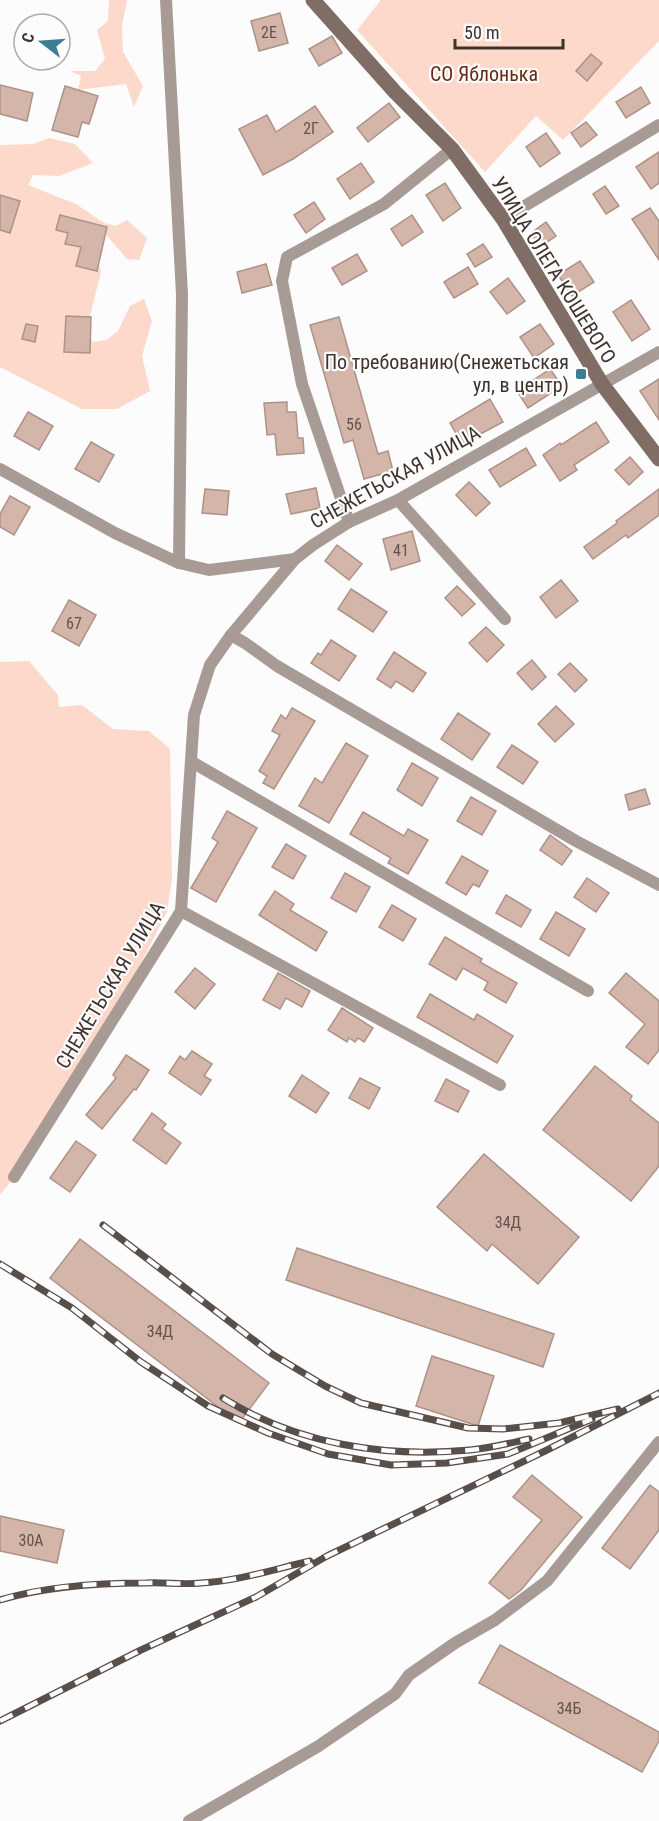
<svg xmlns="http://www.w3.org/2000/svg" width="659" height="1821" font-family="'Roboto Condensed',sans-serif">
	<rect width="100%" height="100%" fill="#fcfcfc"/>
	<g fill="#fdd9cc">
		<path d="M109 0H127L122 26 123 52 143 86 134 107 126 84 78 90 81 76 70 71H95L105 59 97 30 108 21Z"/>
		<path d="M381 0H659V41L563 140 536 116 485 172 357 30Z"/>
		<path d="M49 138 75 144 93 163 59 176 33 175 28 185 76 204 104 223 116 226 127 220 147 238 139 260 127 259 102 230 94 247 101 272 86 332 93 342 106 340 118 331 130 306 144 299 152 321 142 356 150 391 117 409H82L0 367V145L34 144Z"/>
		<path d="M29 661 58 695 59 707 82 705 113 729 149 731 170 749 172 879 167 912 85 1073 35 1150 0 1195V662Z"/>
	</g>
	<g fill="#d3b5aa" stroke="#af9287" stroke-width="1.5">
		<path d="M280 13 288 43 259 51 251 21Z"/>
		<path d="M332 36 342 53 319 66 309 49Z"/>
		<path d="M591 54 602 63 587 81 576 71Z"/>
		<path d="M0 85 33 93 27 121 0 114Z"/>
		<path d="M65 86 98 96 89 124 82 122 78 137 52 130Z"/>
		<path d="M641 87 650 103 626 118 616 102Z"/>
		<path d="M389 103 400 117 368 142 357 128Z"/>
		<path d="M315 106 333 132 293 159 263 175 239 129 267 115 276 132Z"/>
		<path d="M586 122 597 135 581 147 571 133Z"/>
		<path d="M546 133 560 153 540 167 526 147Z"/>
		<path d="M659 152V183L651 189 636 167Z"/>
		<path d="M361 163 374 182 350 199 337 179Z"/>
		<path d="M445 183 461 208 443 221 426 195Z"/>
		<path d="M605 186 619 206 606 214 593 194Z"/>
		<path d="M0 195 20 201 10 233 0 230Z"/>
		<path d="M314 202 325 219 306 233 294 215Z"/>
		<path d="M650 208 659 221V260L632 219Z"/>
		<path d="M60 215 107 227 97 271 76 266 81 247 65 244 68 233 56 230Z"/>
		<path d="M412 215 423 232 402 246 391 229Z"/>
		<path d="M546 222 556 236 540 247 531 233Z"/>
		<path d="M483 244 492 257 475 267 467 254Z"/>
		<path d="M357 254 367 271 342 285 332 268Z"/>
		<path d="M580 261 594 282 572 296 558 275Z"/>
		<path d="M266 264 272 285 242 293 237 272Z"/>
		<path d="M468 267 478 284 454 298 444 282Z"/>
		<path d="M508 278 525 301 507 314 490 292Z"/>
		<path d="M631 300 650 329 632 341 613 312Z"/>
		<path d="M66 316 91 317 90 353 64 352Z"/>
		<path d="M339 317 378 454 388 451 393 471 364 479 353 440 344 443 310 325Z"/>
		<path d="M26 324 38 326 35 342 22 339Z"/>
		<path d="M540 324 554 344 534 358 520 337Z"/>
		<path d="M550 369 562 386 528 408 517 391Z"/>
		<path d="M659 379V420L640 391Z"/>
		<path d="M490 399 503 422 462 444 450 423Z"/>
		<path d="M287 402V412H296L298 438H303L304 453 277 455 275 434 267 435 264 403Z"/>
		<path d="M28 412 53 426 39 450 14 436Z"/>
		<path d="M596 422 609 442 574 465 577 470 560 481 543 455 560 443 561 445Z"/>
		<path d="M91 442 114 455 99 482 75 469Z"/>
		<path d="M526 448 536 465 500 487 489 470Z"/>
		<path d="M630 457 643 472 629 485 615 470Z"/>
		<path d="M469 482 490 503 476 516 456 495Z"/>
		<path d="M316 488 320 508 291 514 286 494Z"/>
		<path d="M205 489 229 491 227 515 202 513Z"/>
		<path d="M659 489V515L628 538 626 535 593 559 584 547 617 523 616 521Z"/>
		<path d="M10 496 30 507 14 535 0 527V514Z"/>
		<path d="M412 531 420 561 391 570 383 539Z"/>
		<path d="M337 545 362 564 349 580 325 561Z"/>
		<path d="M561 580 578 601 556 618 540 597Z"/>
		<path d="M457 586 475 604 462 616 445 598Z"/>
		<path d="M351 589 387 612 373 632 338 609Z"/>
		<path d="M69 600 96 615 79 646 52 631Z"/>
		<path d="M486 627 504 645 487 662 469 643Z"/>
		<path d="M331 640 356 656 339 681 311 663 318 653 321 655Z"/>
		<path d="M394 652 426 673 413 692 396 681 391 688 377 679Z"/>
		<path d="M532 660 546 677 532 690 517 673Z"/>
		<path d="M570 663 587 680 575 692 558 674Z"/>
		<path d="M556 706 574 724 555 742 538 724Z"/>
		<path d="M292 708 315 721 274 789 263 783 267 776 259 771 280 735 272 731 281 715 286 719Z"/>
		<path d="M458 713 490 734 472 760 441 739Z"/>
		<path d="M346 743 368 756 329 823 299 806 315 778 322 783Z"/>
		<path d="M512 745 538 762 523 784 497 767Z"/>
		<path d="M412 763 438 778 422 806 397 790Z"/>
		<path d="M645 789 650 804 629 810 625 795Z"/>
		<path d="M471 797 496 811 482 835 457 821Z"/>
		<path d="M227 811 257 828 216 902 191 888 218 842 212 838Z"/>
		<path d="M363 812 404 836 408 829 428 840 408 874 388 863 391 858 350 834Z"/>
		<path d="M550 835 572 851 562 865 540 850Z"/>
		<path d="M286 844 306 856 293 879 272 867Z"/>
		<path d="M462 856 488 871 479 887 473 884 466 895 446 883Z"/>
		<path d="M345 873 370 887 356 912 331 898Z"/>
		<path d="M587 878 609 893 596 912 574 897Z"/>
		<path d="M275 891 294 904 290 910 327 932 316 951 259 915Z"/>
		<path d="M506 895 531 910 521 927 496 913Z"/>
		<path d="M392 905 416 919 403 941 379 927Z"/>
		<path d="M556 912 585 929 569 956 540 939Z"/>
		<path d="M445 937 482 959 480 962 517 983 506 1003 484 990 488 982 463 968 456 980 429 964Z"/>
		<path d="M195 968 215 984 195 1009 175 992Z"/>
		<path d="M278 973 310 991 302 1007 286 998 280 1009 263 1000Z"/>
		<path d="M626 973 659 1001V1050L648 1064 626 1047 645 1024 609 993Z"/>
		<path d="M430 994 474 1020 477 1014 513 1036 497 1063 417 1017Z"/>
		<path d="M342 1008 373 1028 364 1042 358 1038 355 1042 349 1038 347 1042 328 1030Z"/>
		<path d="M192 1051 212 1064 204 1076 211 1080 201 1095 169 1073 180 1056 185 1060Z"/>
		<path d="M126 1055 149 1070 136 1090 134 1089 102 1129 86 1115 116 1078 113 1075Z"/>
		<path d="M595 1066 632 1096 630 1100 659 1123V1166L631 1201 543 1130Z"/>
		<path d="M302 1075 329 1093 316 1113 289 1096Z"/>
		<path d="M360 1078 380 1088 369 1109 349 1098Z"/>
		<path d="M446 1079 469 1091 458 1112 435 1101Z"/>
		<path d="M152 1113 166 1124 162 1129 181 1143 166 1164 133 1140Z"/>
		<path d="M76 1141 96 1155 70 1192 50 1178Z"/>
		<path d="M484 1154 579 1237 538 1284 492 1244 487 1251 437 1207Z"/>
		<path d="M80 1239 269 1383 239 1423 50 1278Z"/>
		<path d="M297 1248 554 1334 543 1367 286 1280Z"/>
		<path d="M432 1356 494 1376 478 1426 416 1406Z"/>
		<path d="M532 1475 582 1517 521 1590 509 1599 489 1583 542 1520 513 1497Z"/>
		<path d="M650 1485 659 1492V1530L630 1569 602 1548Z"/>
		<path d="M0 1516 64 1530 57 1563 0 1551Z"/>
		<path d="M500 1645 659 1732V1741L642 1772 479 1683Z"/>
	</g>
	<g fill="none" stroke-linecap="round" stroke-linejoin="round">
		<g stroke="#a89b96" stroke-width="12">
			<path d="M166 0 182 294 179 563"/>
			<path d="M503 219 659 125"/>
			<path d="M0 469 115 533 179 563 209 570 295 559"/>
			<path d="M398 500 505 619"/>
			<path d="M349 522 302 384 282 281 287 257 384 204 452 149"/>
			<path d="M231 635 245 643 277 666 576 841 659 885"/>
			<path d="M192 762 588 991"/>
			<path d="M181 911 500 1085"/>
			<path d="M14 1177 181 911 194 715 210 665 231 635 295 559 313 545 349 522 398 500 659 352"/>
			<path d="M189 1821 317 1747 395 1694 409 1675 455 1643 495 1620 547 1581 659 1442"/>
		</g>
		<path stroke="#7f6d66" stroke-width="15" d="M313 0 395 92 452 149 503 219 602 384 659 459"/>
		<g stroke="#584e4a" stroke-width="7">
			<g id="rail">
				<path d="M103 1225 272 1354 325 1386 361 1403 468 1428 503 1429 559 1423 618 1409"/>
				<path d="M0 1264 72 1308 141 1362 208 1406 268 1433 328 1454 391 1465 447 1463 508 1454 592 1419"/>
				<path d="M223 1398C297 1444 384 1458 470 1450 490 1448 510 1443 529 1439"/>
				<path d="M0 1600C47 1586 97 1583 146 1583 164 1582 183 1585 201 1583 238 1581 275 1569 310 1561"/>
				<path d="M0 1721 141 1650 256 1597 327 1556 545 1451 659 1393"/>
			</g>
		</g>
		<use href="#rail" stroke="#fcfcfc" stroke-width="4.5" stroke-dasharray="14" stroke-linecap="butt"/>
	</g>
	<rect fill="#3e7d92" stroke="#fcfcfc" stroke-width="2" x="575" y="368" width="12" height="12" rx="3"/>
	<g text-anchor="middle" stroke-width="4.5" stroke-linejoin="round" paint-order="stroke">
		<g font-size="16" fill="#63534c">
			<text x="269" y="38">2Е</text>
			<text x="311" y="134">2Г</text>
			<text x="354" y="430">56</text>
			<text x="401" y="556">41</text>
			<text x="74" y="629">67</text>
			<text x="508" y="1228">34Д</text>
			<text x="160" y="1337">34Д</text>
			<text x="31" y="1546">30А</text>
			<text x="569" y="1714">34Б</text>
		</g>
		<g font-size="20" fill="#662c13" stroke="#fcfcfc">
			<text x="484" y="81">СО Яблонька</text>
		</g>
		<g font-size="20" fill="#3e322d" stroke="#fcfcfc">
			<text transform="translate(554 270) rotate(58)" y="7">УЛИЦА ОЛЕГА КОШЕВОГО</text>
			<text transform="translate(395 477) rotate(-29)" y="7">СНЕЖЕТЬСКАЯ УЛИЦА</text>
			<text transform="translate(110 985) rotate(-59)" y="7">СНЕЖЕТЬСКАЯ УЛИЦА</text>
		</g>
		<g font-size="20" fill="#3e322d" stroke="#fcfcfc" text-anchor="end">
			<text x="569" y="369">По требованию(Снежетьская<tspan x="569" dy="23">ул, в центр)</tspan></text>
		</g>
	</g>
	<g transform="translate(42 42) rotate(287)"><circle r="28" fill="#fcfcfc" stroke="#b0aba9" stroke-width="1.5"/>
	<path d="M0-4.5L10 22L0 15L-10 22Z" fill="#3e7d92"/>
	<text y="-9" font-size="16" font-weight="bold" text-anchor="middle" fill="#3e322d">С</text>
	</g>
	<path d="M455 39v9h108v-9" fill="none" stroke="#3e322d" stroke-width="3"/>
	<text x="464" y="39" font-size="18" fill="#3e322d" stroke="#fcfcfc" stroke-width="4.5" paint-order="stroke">50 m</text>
</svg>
